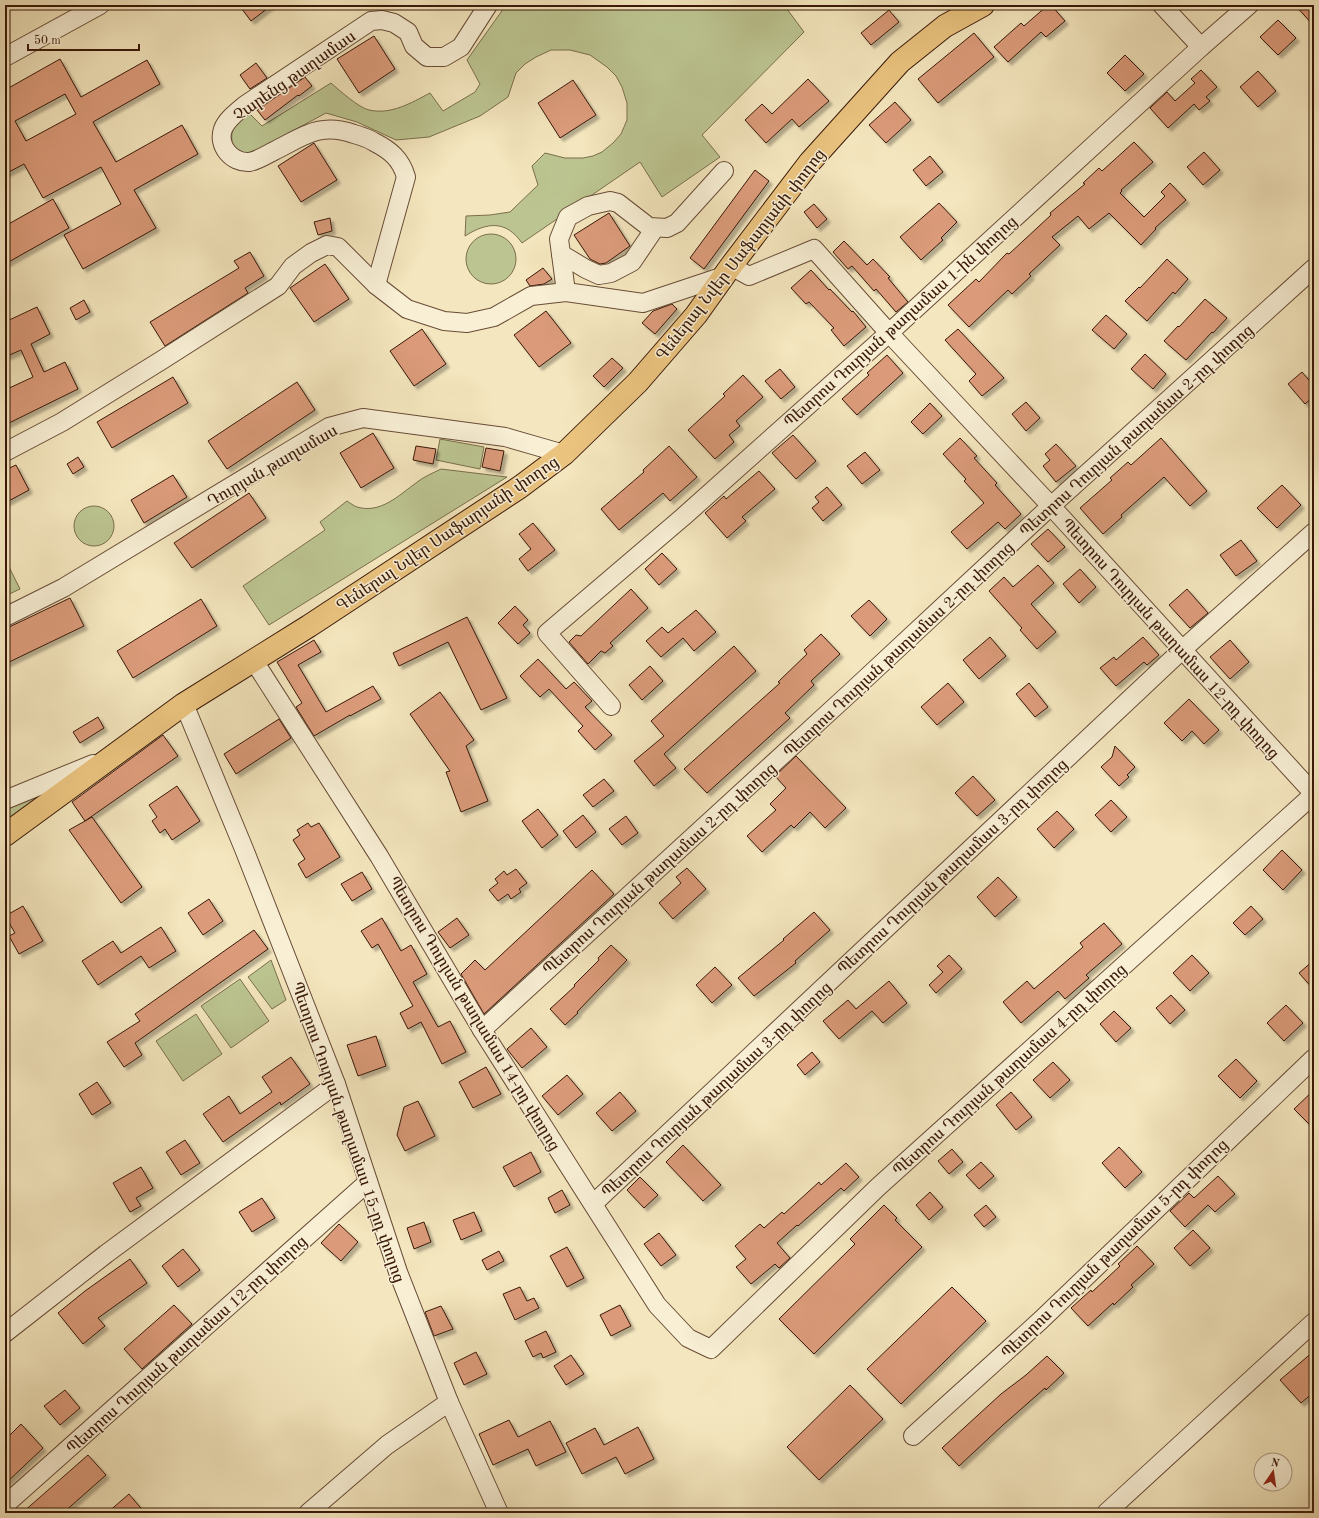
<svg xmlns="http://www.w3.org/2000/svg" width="1319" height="1518" font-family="'Old Standard TT','Noto Serif Armenian',serif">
	<defs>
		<filter id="shadow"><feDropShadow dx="3.5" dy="3.5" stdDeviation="1" flood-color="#0004"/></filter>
	</defs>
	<rect width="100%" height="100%" fill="#f4e6be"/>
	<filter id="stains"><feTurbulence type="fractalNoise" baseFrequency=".005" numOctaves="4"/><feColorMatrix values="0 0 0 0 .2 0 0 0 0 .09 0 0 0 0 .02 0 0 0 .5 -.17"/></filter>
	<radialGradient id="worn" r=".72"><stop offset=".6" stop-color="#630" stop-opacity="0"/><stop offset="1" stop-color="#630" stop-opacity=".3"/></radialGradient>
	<g fill="#bcc591" stroke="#7a6e4c">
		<path d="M506 5H552L559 8 571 9 587 5H784L804 32 702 135 720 157 662 197 640 162 522 243C506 220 487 222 465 236L466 216 490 215 510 212 538 185 532 166 545 153 565 158H583L593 156 602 152 613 143 621 134 627 120V103L622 87 616 76 607 67 590 55 570 50H551L536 57 525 64 516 73 508 97 480 116 429 137 396 140 357 122 326 113 248 155 232 146C231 128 232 122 249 113L262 126 331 83C339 90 359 108 369 110 391 115 411 103 430 93L443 111 475 92 480 84 467 60Z"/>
		<circle cx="491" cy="259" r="25"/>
		<path d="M440 439 484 447 480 469 436 460Z"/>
		<path d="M441 469 507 477 269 625 243 586 325 530 320 522 347 501C350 503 354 506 357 507 381 514 399 495 416 483 423 477 433 473 441 469Z"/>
		<circle cx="94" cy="526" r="20"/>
		<path d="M5 559 20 589 5 596Z"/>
		<path d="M50 792 5 823V810Z"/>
		<path d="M271 960 286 1000 272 1009 248 977Z"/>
		<path d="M240 979 269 1021 231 1048 201 1006Z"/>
		<path d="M196 1014 222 1054 183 1081 156 1041Z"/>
	</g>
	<g fill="#db9b7a" stroke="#391808" fill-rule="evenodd" filter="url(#shadow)">
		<path d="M239 5H272L251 21Z"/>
		<path d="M1048 5H1051L1065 21 1046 37 1041 32 1008 62 994 47 1021 23 1024 26Z"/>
		<path d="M1295 5H1314V26Z"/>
		<path d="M889 10 899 22 871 45 861 33Z"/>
		<path d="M1278 20 1296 38 1278 55 1260 37Z"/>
		<path d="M974 33 994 57 938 103 918 79Z"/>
		<path d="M374 36 395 69 359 93 337 59Z"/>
		<path d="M1125 55 1144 74 1125 91 1107 73Z"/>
		<path d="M60 59 81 97 147 60 160 84 93 122 116 162 182 125 198 154 134 190 156 228 83 269 64 235 121 204 101 167 43 198 24 164 5 174V90ZM65 94 76 114 26 141 15 121Z"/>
		<path d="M256 63 267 78 250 89 240 75Z"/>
		<path d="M1201 70 1217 87 1206 97 1210 101 1199 110 1194 104 1168 128 1150 108 1167 92 1175 101 1195 83 1191 79Z"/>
		<path d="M1258 71 1276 91 1258 107 1240 87Z"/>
		<path d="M305 77 312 86 299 96 298 95 265 120 257 110Z"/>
		<path d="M808 79 829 101 799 127 792 119 766 143 745 120 762 104 772 114Z"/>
		<path d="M573 80 596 115 560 138 538 103Z"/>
		<path d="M895 102 911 120 886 143 869 125Z"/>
		<path d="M1134 142 1153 162 1121 190 1122 191 1120 193 1144 217 1165 196 1161 192 1170 183 1186 200 1155 228 1156 229 1141 245 1109 213 1089 229 1078 216 1052 237 1060 245 1029 274 1031 276 1012 294 1008 290 969 327 948 305 976 279 979 282 1007 253 1009 254 1051 215 1050 213 1085 184 1083 183 1099 168 1102 171Z"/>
		<path d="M314 143 337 180 301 202 278 166Z"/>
		<path d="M1204 152 1220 170 1203 185 1187 167Z"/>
		<path d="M930 156 943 172 926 186 913 170Z"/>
		<path d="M755 170 769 181 704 269 690 258Z"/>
		<path d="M53 199 69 228 5 264V226Z"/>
		<path d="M939 203 957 222 941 238 943 240 921 260 900 237Z"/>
		<path d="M814 204 827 219 817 228 804 212Z"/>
		<path d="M609 213 630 246 606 263 600 264 590 259 574 235Z"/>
		<path d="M330 218 332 231 318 235 314 222Z"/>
		<path d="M844 241 867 265 873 259 890 277 888 278 908 302 896 312 876 289 874 291 852 266 848 269 833 252Z"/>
		<path d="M250 252 264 276 245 288 248 293 165 346 150 322 239 268 234 261Z"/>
		<path d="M1167 259 1188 279 1175 294 1173 292 1147 321 1125 301 1139 287 1140 288Z"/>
		<path d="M325 264 349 299 314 322 290 288Z"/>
		<path d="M543 268 552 279 544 284 530 286 526 280Z"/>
		<path d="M811 270 829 290 830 289 852 312 853 311 866 327 844 346 831 330 834 328 809 302 806 304 791 288Z"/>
		<path d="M1205 299 1227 318 1213 333 1212 332 1186 360 1164 341 1178 326 1179 327Z"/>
		<path d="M84 300 90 312 76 320 70 308Z"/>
		<path d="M672 304 677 309 655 334 642 323 653 311Z"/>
		<path d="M37 307 50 334 31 344 44 372 65 362 78 389 5 425V390L33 377 21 350 5 357V322Z"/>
		<path d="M546 311 571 343 539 367 514 335Z"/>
		<path d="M1106 315 1127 334 1114 349 1092 330Z"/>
		<path d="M422 329 446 364 414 386 390 351Z"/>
		<path d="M958 329 1004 378 982 396 969 381 976 374 945 340Z"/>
		<path d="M1145 354 1166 374 1153 389 1131 369Z"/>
		<path d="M887 355 903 373 857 415 842 399 869 375 867 373Z"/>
		<path d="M612 358 623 368 604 387 593 376Z"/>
		<path d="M780 369 795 387 781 399 765 381Z"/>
		<path d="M1302 372 1314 386V396L1305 404 1288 384Z"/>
		<path d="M743 375 763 397 736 421 740 426 729 435 734 442 715 459 688 430 725 396 723 394Z"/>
		<path d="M173 377 188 403 112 448 97 422Z"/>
		<path d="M297 382 315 410 227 469 208 441Z"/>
		<path d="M1026 402 1040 418 1026 431 1012 414Z"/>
		<path d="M930 403 942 416 923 434 911 422Z"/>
		<path d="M373 433 394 468 361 488 340 453Z"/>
		<path d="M793 435 816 461 796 479 772 453Z"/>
		<path d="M960 438 977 456 974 458 997 483 995 485 1021 514 1005 529 998 522 967 549 951 532 984 503 964 481 966 479 943 454Z"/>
		<path d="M1161 438 1207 491 1190 506 1164 477 1121 515 1122 517 1103 534 1080 508 1112 480 1110 478 1128 462 1131 465Z"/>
		<path d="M1056 444 1076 466 1056 482 1043 466 1050 460 1045 454Z"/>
		<path d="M416 446 436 449 433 464 413 460Z"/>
		<path d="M669 446 697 477 670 501 663 493 619 530 601 509 644 472 643 470Z"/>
		<path d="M486 448 504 451 500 471 482 467Z"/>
		<path d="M865 452 880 470 862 484 847 466Z"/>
		<path d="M78 457 84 467 73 474 67 464Z"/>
		<path d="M16 465 29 490 5 503V470Z"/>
		<path d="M759 471 775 489 742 517 746 521 727 538 705 513 724 496 726 499Z"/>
		<path d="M173 475 187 497 144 523 131 500Z"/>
		<path d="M1282 485 1301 505 1277 528 1257 508Z"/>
		<path d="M827 487 842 505 823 521 812 508 819 502 815 497Z"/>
		<path d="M249 493 266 518 192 568 174 543Z"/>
		<path d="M533 523 555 550 528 571 519 559 531 549 519 534Z"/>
		<path d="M1048 529 1065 547 1048 562 1031 544Z"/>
		<path d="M1241 540 1257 561 1236 576 1220 555Z"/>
		<path d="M662 553 677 569 659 585 645 569Z"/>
		<path d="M1038 565 1054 583 1031 604 1056 632 1037 649 1020 630 1022 628 989 591 1004 577 1013 587Z"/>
		<path d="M1080 569 1096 587 1079 603 1063 584Z"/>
		<path d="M631 589 648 608 610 643 613 646 605 653 601 651 588 664 569 642 576 635 581 636Z"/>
		<path d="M1187 589 1208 613 1190 628 1169 605Z"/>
		<path d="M70 598 84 626 5 664V629Z"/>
		<path d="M201 599 217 626 133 678 117 651Z"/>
		<path d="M869 600 887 619 870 636 851 616Z"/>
		<path d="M515 606 528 620 523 625 530 633 518 644 498 623Z"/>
		<path d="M696 610 716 632 694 651 683 638 661 657 646 641 662 627 668 633Z"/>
		<path d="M467 617 507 698 481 710 448 642 399 666 393 653Z"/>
		<path d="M821 634 840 654 811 681 814 685 785 713 790 718 707 793 684 769 780 683 778 682 807 654 804 650Z"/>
		<path d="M990 637 1006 656 979 679 963 660Z"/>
		<path d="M1143 637 1159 655 1147 665 1144 662 1116 686 1100 668 1114 657 1116 660Z"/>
		<path d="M314 640 321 652 298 665 326 712 373 686 381 699 350 716V715L314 736 296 707 302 703 277 662Z"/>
		<path d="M1230 640 1249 662 1230 679 1210 657Z"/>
		<path d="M734 646 756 671 664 754 676 768 654 786 634 761 664 736 651 721Z"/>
		<path d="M538 659 566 689 574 682 592 701 585 707 612 735 595 750 578 731 583 726 549 689 540 697 520 676Z"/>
		<path d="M650 666 663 681 642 700 629 685Z"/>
		<path d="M948 683 964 702 937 725 921 707Z"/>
		<path d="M1029 683 1048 707 1035 717 1016 694Z"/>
		<path d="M440 692 474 740 466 746 488 801 461 812 446 772 450 771 410 714Z"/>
		<path d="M1189 699 1219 730 1204 744 1192 731 1182 741 1164 723Z"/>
		<path d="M98 717 104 728 80 743 73 732Z"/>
		<path d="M279 719 291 738 236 774 224 754Z"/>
		<path d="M163 735 178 756 85 821 92 817 142 887 121 903 69 830 85 821 72 802Z"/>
		<path d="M1115 746 1135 767 1127 775 1129 777 1119 786 1101 767 1112 757Z"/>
		<path d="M796 756 846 808 825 828 810 812 794 828 791 825 762 852 747 836 776 810 770 804 786 788 775 776Z"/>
		<path d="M973 776 995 800 977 816 955 793Z"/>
		<path d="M604 779 614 791 593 807 583 795Z"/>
		<path d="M177 786 200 821 172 840 165 829 160 833 152 821 157 817 149 805Z"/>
		<path d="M1111 800 1127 817 1111 832 1095 815Z"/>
		<path d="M538 809 558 835 542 848 522 821Z"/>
		<path d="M1057 811 1074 829 1054 848 1037 829Z"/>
		<path d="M583 815 596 832 576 848 563 831Z"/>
		<path d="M626 816 638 833 622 845 609 829Z"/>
		<path d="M308 823 311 827 319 823 340 857 306 878 298 864 305 859 293 840 300 835 297 830Z"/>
		<path d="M1282 850 1302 870 1283 890 1263 870Z"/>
		<path d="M687 868 706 889 673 919 659 903 681 883 676 877Z"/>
		<path d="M516 869 527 883 519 889 521 892 511 899 508 894 498 901 489 890 498 883 495 879 504 871 507 875Z"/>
		<path d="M592 870 614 894 484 1014 461 974 475 960 485 970Z"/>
		<path d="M362 872 372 889 352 901 341 884Z"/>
		<path d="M998 877 1017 897 995 917 977 897Z"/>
		<path d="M209 899 223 921 203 935 188 913Z"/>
		<path d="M23 906 43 941 19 954 9 936 15 933 5 916Z"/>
		<path d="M1251 906 1263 919 1245 935 1233 923Z"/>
		<path d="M814 912 830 930 795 961 796 963 754 996 738 978 784 940 783 939Z"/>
		<path d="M382 918 401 951 411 945 427 974 413 982 438 1027 450 1021 466 1052 442 1064 421 1022 408 1029 400 1013 413 1006 378 944 372 948 361 931Z"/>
		<path d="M457 918 469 935 450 948 438 932Z"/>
		<path d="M1104 923 1122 944 1086 975 1089 978 1065 999 1058 991 1021 1023 1003 1002 1027 981 1034 989 1083 947 1080 943Z"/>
		<path d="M161 927 176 951 149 968 141 956 98 985 82 961 113 941 121 953Z"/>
		<path d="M254 930 268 949 135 1043 142 1055 124 1067 107 1042 140 1021 135 1014Z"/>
		<path d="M611 945 627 960 577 1012 578 1013 565 1025 550 1009 575 986 574 985 599 960 598 958Z"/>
		<path d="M949 955 962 969 936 993 929 985 943 972 937 966Z"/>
		<path d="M1192 955 1209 973 1190 991 1173 973Z"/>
		<path d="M1314 960V990L1299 973Z"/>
		<path d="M715 967 732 985 712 1003 696 985Z"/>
		<path d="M889 981 907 1003 883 1023 872 1011 839 1039 823 1021 848 1000 856 1009Z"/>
		<path d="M1171 995 1185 1010 1170 1024 1156 1008Z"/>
		<path d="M1286 1005 1303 1023 1284 1041 1267 1023Z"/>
		<path d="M1114 1011 1131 1028 1116 1042 1100 1024Z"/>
		<path d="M531 1028 547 1047 522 1068 507 1049Z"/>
		<path d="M376 1036 386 1066 358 1076 347 1045Z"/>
		<path d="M812 1052 820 1062 805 1075 797 1065Z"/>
		<path d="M291 1057 310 1084 281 1105 280 1102 223 1142 203 1114 229 1096 240 1114 272 1092 262 1077Z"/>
		<path d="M1236 1059 1257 1081 1240 1098 1218 1076Z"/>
		<path d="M1053 1062 1070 1080 1050 1098 1033 1080Z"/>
		<path d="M486 1067 501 1094 473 1108 459 1082Z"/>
		<path d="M567 1075 583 1094 558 1115 542 1096Z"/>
		<path d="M97 1082 111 1103 92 1115 79 1094Z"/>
		<path d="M1314 1090V1129L1294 1109Z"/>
		<path d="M620 1092 636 1111 612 1131 596 1113Z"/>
		<path d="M1011 1092 1032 1117 1016 1130 996 1105Z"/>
		<path d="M418 1101 435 1136 405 1151 397 1135 404 1107Z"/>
		<path d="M185 1140 200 1163 181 1175 166 1152Z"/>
		<path d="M683 1145 721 1185 703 1201 666 1162Z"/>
		<path d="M1119 1147 1142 1172 1125 1188 1102 1163Z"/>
		<path d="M952 1149 963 1162 949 1174 938 1161Z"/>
		<path d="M531 1152 541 1172 514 1187 503 1167Z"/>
		<path d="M981 1162 994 1176 979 1189 966 1175Z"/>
		<path d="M846 1163 859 1177 844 1191 841 1188 798 1226 797 1225 777 1243 790 1258 779 1268 775 1264 751 1284 736 1267 746 1259 735 1246 760 1224 764 1228 782 1212 784 1214 819 1182 821 1185Z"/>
		<path d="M141 1167 153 1188 136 1198 141 1206 130 1212 113 1183Z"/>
		<path d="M1218 1176 1235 1194 1215 1212 1208 1205 1185 1227 1170 1211 1189 1193 1194 1198Z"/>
		<path d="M640 1177 658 1195 644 1208 627 1190Z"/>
		<path d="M562 1190 570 1205 555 1213 548 1198Z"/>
		<path d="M930 1192 943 1207 929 1220 916 1205Z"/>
		<path d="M262 1198 275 1218 252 1232 239 1212Z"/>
		<path d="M884 1205 897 1218 895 1220 922 1247 814 1354 779 1319 855 1244 850 1239Z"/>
		<path d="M986 1205 996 1217 984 1227 974 1215Z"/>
		<path d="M474 1212 482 1231 461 1240 453 1220Z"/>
		<path d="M424 1222 431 1242 414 1249 407 1228Z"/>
		<path d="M339 1224 358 1242 341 1261 321 1243Z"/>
		<path d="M1193 1230 1210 1248 1190 1266 1174 1248Z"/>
		<path d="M659 1233 676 1255 661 1266 644 1244Z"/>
		<path d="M1137 1246 1154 1264 1131 1285 1133 1287 1114 1305 1113 1303 1088 1326 1071 1308 1091 1290 1092 1292 1120 1266 1118 1264Z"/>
		<path d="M567 1247 584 1278 567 1287 550 1256Z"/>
		<path d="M183 1249 200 1270 178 1287 162 1266Z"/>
		<path d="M499 1251 504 1261 487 1270 482 1260Z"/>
		<path d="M130 1259 147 1283 98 1318 105 1326 83 1344 58 1313 85 1291Z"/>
		<path d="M520 1287 527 1301 534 1298 539 1308 515 1320 503 1294Z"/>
		<path d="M952 1287 986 1321 901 1404 867 1369Z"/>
		<path d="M174 1305 192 1324 142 1369 124 1349Z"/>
		<path d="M620 1305 631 1326 611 1336 600 1315Z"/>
		<path d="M441 1306 453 1329 434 1336 425 1312Z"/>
		<path d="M546 1331 556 1352 543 1358 541 1353 533 1357 525 1341Z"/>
		<path d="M1314 1351V1392L1301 1403 1280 1380Z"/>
		<path d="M476 1352 487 1374 464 1385 454 1363Z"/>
		<path d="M571 1355 584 1374 566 1385 554 1366Z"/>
		<path d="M1047 1356 1064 1373 1046 1390 1045 1388 1003 1425 959 1466 942 1448 1001 1394 1026 1375Z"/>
		<path d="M850 1385 883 1419 819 1480 787 1447Z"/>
		<path d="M65 1390 80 1408 60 1425 44 1406Z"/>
		<path d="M509 1420 518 1437 550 1421 566 1452 536 1466 528 1449 493 1465 479 1434Z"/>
		<path d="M21 1424 43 1448 5 1484V1440Z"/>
		<path d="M638 1427 654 1459 625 1474 616 1457 582 1474 566 1443 595 1428 604 1445Z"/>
		<path d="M88 1455 106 1475 63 1513H22Z"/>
		<path d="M129 1494 145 1513H107Z"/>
	</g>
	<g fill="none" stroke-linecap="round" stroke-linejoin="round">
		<g stroke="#684c36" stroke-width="20">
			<g id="minor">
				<path d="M1162 5 1201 47"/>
				<path d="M5 57 100 5"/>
				<path d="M561 254 586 269 599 275 611 273 632 262 655 228"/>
				<path d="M731 266 749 276 814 249 889 333 1051 506 1314 794"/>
				<path d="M376 285 406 177C401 159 390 150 374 142 368 138 361 136 354 134 320 122 304 136 274 151 266 155 257 161 249 162 232 163 217 146 223 129 227 119 237 112 245 105L371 21 382 20 394 23 408 32 414 46 427 57H444L461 47 488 5"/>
				<path d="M566 292 559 239 568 217 588 206 610 201 618 203 649 227 667 228 677 223 724 171"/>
				<path d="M5 452 62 422 162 360 278 286 293 266 311 253 327 245 338 247 376 285 407 309 444 321 467 323 494 317 531 296 566 292 643 303 724 276"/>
				<path d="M5 617 63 588 329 427 363 418 505 437 564 454"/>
				<path d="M254 661 379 856 482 1030 657 1305 688 1338 711 1349 878 1187 1314 794"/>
				<path d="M184 704 244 849 336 1084 398 1272 449 1402 499 1513"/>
				<path d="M611 706 547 633 683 517 889 333 1201 47 1249 5"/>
				<path d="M5 800 93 764"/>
				<path d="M482 1030 850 693 1051 506 1314 268"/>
				<path d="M593 1204 1182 650 1314 532"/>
				<path d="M5 1333 106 1254 336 1084"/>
				<path d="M913 1436 1041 1320 1314 1058"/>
				<path d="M5 1505 368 1182"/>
				<path d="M308 1513 387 1445 449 1402"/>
				<path d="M1106 1513 1314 1322"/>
			</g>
		</g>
		<g stroke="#391808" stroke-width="24">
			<path id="major" d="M5 835 184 704 309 626 520 487 564 454 638 382 696 315 731 266 810 162 900 62 945 26 983 5"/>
		</g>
		<use href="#minor" stroke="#f8efd5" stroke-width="18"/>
		<use href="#major" stroke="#eac37f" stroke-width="22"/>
	</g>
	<g text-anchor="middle" stroke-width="3" stroke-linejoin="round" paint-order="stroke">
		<g font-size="16" fill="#391808" stroke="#f8efd5">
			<text transform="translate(294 75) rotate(-35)" y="6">Չարենց թաղամաս</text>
			<text transform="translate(740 254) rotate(-52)" y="6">Գեներալ Նվեր Սաֆարյանի փողոց</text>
			<text transform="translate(900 321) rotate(-42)" y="6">Պետրոս Դուրյան թաղամաս 1-ին փողոց</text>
			<text transform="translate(1136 430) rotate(-42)" y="6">Պետրոս Դուրյան թաղամաս 2-րդ փողոց</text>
			<text transform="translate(272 465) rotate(-30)" y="6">Դուրյան թաղամաս</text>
			<text transform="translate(447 533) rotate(-34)" y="6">Գեներալ Նվեր Սաֆարյանի փողոց</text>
			<text transform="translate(1171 638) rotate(48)" y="6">Պետրոս Դուրյան թաղամաս 12-րդ փողոց</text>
			<text transform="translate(898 649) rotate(-43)" y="6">Պետրոս Դուրյան թաղամաս 2-րդ փողոց</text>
			<text transform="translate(952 866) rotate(-43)" y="6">Պետրոս Դուրյան թաղամաս 3-րդ փողոց</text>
			<text transform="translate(659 868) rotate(-42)" y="6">Պետրոս Դուրյան թաղամաս 2-րդ փողոց</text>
			<text transform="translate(475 1013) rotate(59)" y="6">Պետրոս Դուրյան թաղամաս 14-րդ փողոց</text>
			<text transform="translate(1009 1069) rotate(-42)" y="6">Պետրոս Դուրյան թաղամաս 4-րդ փողոց</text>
			<text transform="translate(716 1089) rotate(-43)" y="6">Պետրոս Դուրյան թաղամաս 3-րդ փողոց</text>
			<text transform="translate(349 1132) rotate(71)" y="6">Պետրոս Դուրյան թաղամաս 15-րդ փողոց</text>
			<text transform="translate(1114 1248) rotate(-44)" y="6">Պետրոս Դուրյան թաղամաս 5-րդ փողոց</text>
			<text transform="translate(186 1344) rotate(-42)" y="6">Պետրոս Դուրյան թաղամաս 12-րդ փողոց</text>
		</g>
	</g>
	<rect width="1319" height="1518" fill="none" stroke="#f4e6be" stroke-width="20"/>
	<rect x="6" y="6" width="1307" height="1506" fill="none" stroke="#391808" stroke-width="2"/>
	<rect x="10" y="10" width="1299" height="1498" fill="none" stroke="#391808"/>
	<g transform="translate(1273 1472) rotate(13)"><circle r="19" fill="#f8efd5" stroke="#ac9983"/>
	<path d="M0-3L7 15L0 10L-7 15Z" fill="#8f2418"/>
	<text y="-6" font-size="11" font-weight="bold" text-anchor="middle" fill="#391808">N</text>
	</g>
	<path d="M28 44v6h111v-6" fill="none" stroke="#391808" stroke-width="2"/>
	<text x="34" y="44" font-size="12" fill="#391808" stroke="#f8efd5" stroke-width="3" paint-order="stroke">50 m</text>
	<rect width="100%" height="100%" filter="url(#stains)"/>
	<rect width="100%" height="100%" fill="url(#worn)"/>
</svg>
